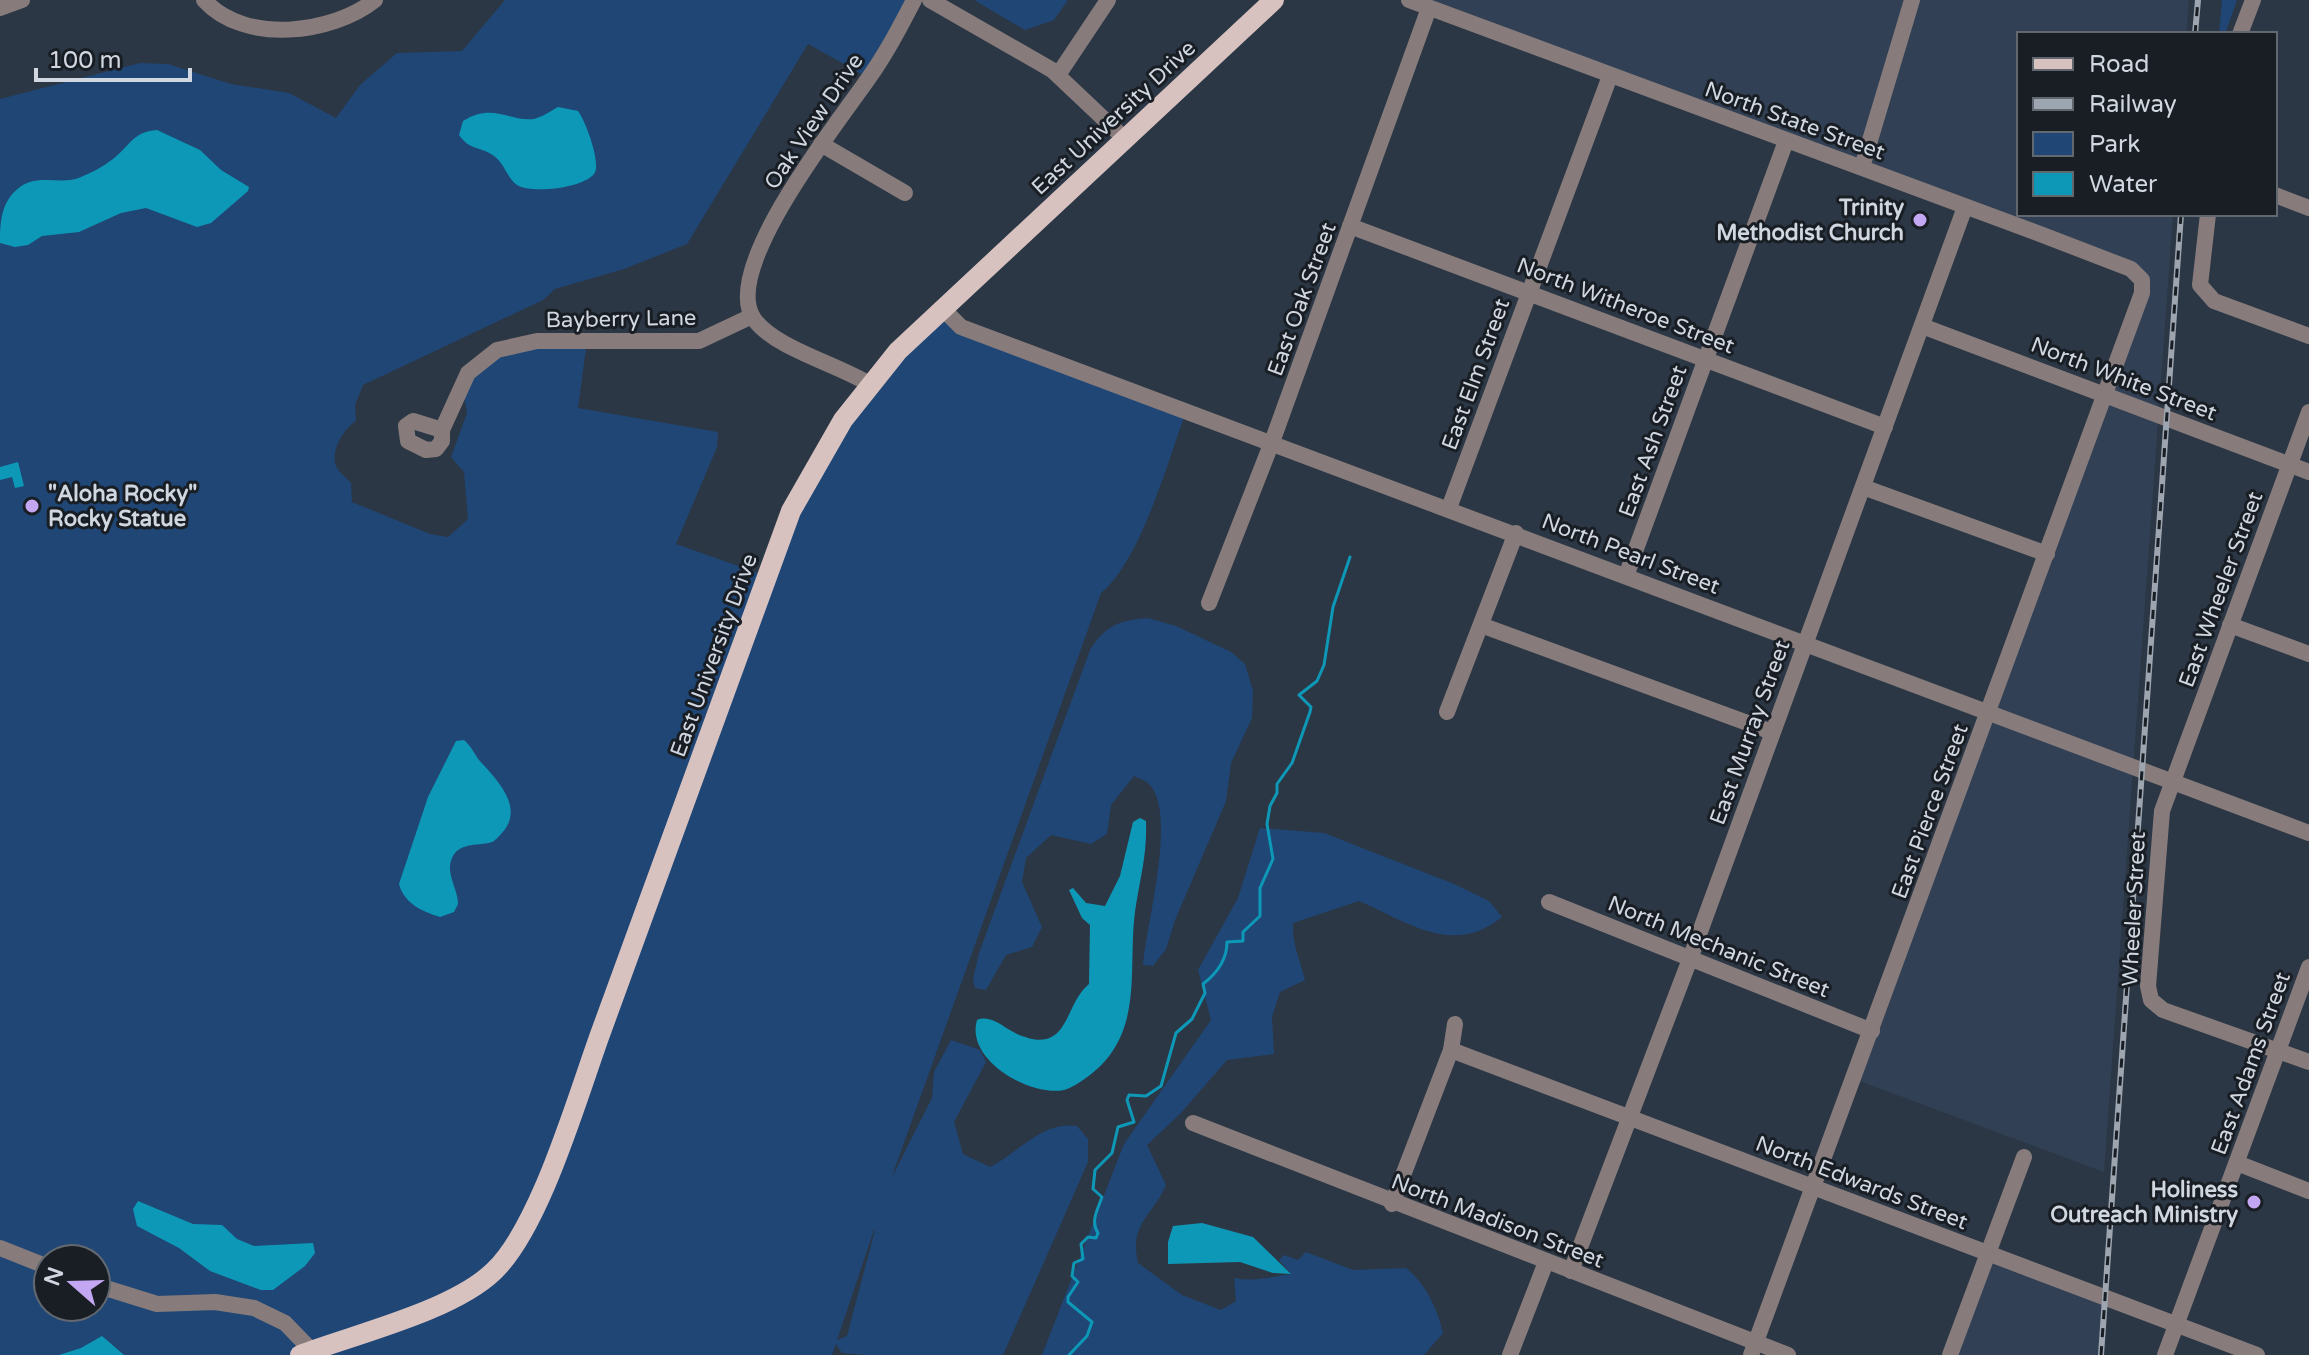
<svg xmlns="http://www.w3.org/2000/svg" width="2309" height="1355" font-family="'Varela Round',sans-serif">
	<rect width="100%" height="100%" fill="#2c3745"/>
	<g fill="#314054">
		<path d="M1409 0H2189L2186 34H2019V214H2173L2104 1172 1854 1079 2142 280Z"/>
		<path d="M1989 1253 2105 1298 2101 1355H1950Z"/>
	</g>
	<g fill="#1f4675" fill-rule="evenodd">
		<path d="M505 0H914L869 78 808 44 687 244 624 269 555 289 543 300 363 385 355 405 356 421C343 429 329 453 337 468 340 473 347 478 351 483L352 502 430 534 448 537 468 519 464 472 451 457 467 413 462 384 497 350 587 341 578 408 718 432 717 447 676 544 767 576 843 420 948 315 1186 412C1167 463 1141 560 1101 593L891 1179 932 1098 934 1072 951 1040 980 1050 986 1062 954 1122 963 1154 990 1167C1019 1153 1041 1121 1077 1126L1088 1139V1162L1003 1355H865L842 1353 836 1344 832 1355H0V99L140 63 168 64 231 84 289 93 336 118 360 85 397 53 462 51ZM875 1230 847 1336 837 1340 874 1230ZM48 1259H96V1307H48Z"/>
		<path d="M974 0H1068L1054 20 1025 30Z"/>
		<path d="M2222 0H2237L2225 34H2219Z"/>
		<path d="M1148 618 1176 626 1231 652 1245 664 1253 691 1252 718 1231 763 1226 801 1175 920 1166 949 1153 966 1143 965C1146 925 1177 816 1150 785 1147 781 1138 778 1134 776L1111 805 1107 834 1091 844 1051 835 1026 858 1022 882 1042 927 1032 947 1006 955 986 990 975 988 973 979 979 953 1090 650C1105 626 1119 620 1148 618Z"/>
		<path d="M1260 828 1324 833 1454 884 1489 901 1502 917C1453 957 1408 922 1359 901L1293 923C1292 945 1300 959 1305 980L1280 992 1272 1017 1274 1054 1227 1060 1180 1114 1147 1145 1166 1185C1152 1217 1129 1223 1138 1263L1182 1295 1221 1310 1236 1301 1234 1278C1256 1282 1270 1277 1291 1274L1279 1260 1284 1255 1298 1260 1306 1252 1353 1270 1406 1268C1426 1284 1437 1308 1443 1333L1424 1355H1042L1124 1144 1211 1020 1198 970 1238 898Z"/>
	</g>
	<g fill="#0e98b8">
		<path d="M558 107 578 111C585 120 602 164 594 174 583 188 532 194 517 185 507 178 505 164 494 156 481 146 470 151 459 135L463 121C493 102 509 122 534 119 542 117 551 111 558 107Z"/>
		<path d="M157 130 200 150 221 170 249 187 248 191 211 223 197 227 146 208 121 213 79 232 42 236 28 245 15 247 0 243C0 222 1 201 20 187 39 173 62 186 81 177 91 173 104 166 113 159 130 146 132 132 157 130Z"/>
		<path d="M18 462 24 486 15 488 12 477 0 480V467Z"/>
		<path d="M464 740C471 746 474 753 479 760 497 780 526 808 501 834 499 836 495 841 492 842 480 846 461 842 453 856 444 873 458 888 458 904L454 912 440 917C421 911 404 903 399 884L428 797 456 741Z"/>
		<path d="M1140 818 1146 821C1147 854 1141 874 1136 905 1126 965 1147 1031 1090 1075 1083 1080 1072 1088 1064 1090 1030 1097 965 1060 977 1020 991 1014 1004 1028 1017 1034 1070 1057 1063 1005 1089 984L1090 925 1082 918 1069 890 1073 888 1086 903 1105 906 1120 876 1133 822Z"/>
		<path d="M138 1201 193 1224 222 1225 237 1239 254 1246 313 1243 315 1253 305 1266 273 1290H261L210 1271 179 1248 137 1226 133 1209Z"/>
		<path d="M1202 1223 1253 1237 1291 1274 1273 1273 1240 1262 1168 1264V1242L1173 1226Z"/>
		<path d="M102 1336 124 1355H59L81 1348Z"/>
	</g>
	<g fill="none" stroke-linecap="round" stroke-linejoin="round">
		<path stroke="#0e98b8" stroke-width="3" d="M1069 1355 1087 1336 1092 1322 1068 1302V1297L1078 1282 1072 1276 1074 1263 1083 1259 1081 1244 1088 1237 1096 1238 1098 1233C1090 1221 1098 1209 1102 1197L1093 1189 1095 1170 1112 1153 1118 1127 1134 1122 1127 1100 1129 1095 1146 1096 1161 1086 1176 1033 1192 1019 1205 993 1203 984C1216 974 1227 960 1227 942L1243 941V932L1260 916V888L1273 859 1267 824 1270 806 1277 793V784L1292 763 1310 712 1311 707 1299 695 1317 681 1324 665 1333 607 1350 557"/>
		<g stroke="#877c7b" stroke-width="16">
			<path d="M204 0C245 45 332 34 375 0"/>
			<path d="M930 0 1052 70 1125 139"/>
			<path d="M1409 0 2040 234 2131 269 2142 280V293L1751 1355"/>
			<path d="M0 8 22 0"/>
			<path d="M2240 34 2253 0"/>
			<path d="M1058 75 1108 0"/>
			<path d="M821 144 905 193"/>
			<path d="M1862 167 1912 0"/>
			<path d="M2275 195 2309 208"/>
			<path d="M2208 214 2200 285 2214 301 2309 336"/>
			<path d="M1350 226 1885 427"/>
			<path d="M943 309 961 327 2309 833"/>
			<path d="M1922 326 2309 472"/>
			<path d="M869 384C837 364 774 348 754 319 719 270 840 120 868 79 886 54 900 27 914 0"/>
			<path d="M2309 412 2162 811 2148 986 2151 1000 2163 1010 2309 1062"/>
			<path d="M413 421 442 430V441L436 449 426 450 408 441 406 426Z"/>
			<path d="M442 430 468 373 497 350 537 341H699L752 316"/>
			<path d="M1863 487 2047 554"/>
			<path d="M1449 508 1610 76"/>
			<path d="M1626 576 1786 141"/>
			<path d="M1209 603 1272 442 1429 8"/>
			<path d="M1481 625 1772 732"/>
			<path d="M2230 625 2309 654"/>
			<path d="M1447 712 1516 533"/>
			<path d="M1549 902 1872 1031"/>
			<path d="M1451 1050 2257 1355"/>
			<path d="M1193 1123 1788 1355"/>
			<path d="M2237 1163 2309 1191"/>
			<path d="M1392 1204 1451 1050 1455 1024"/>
			<path d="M0 1248 48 1267"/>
			<path d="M1571 1271 1690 959 1965 207"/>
			<path d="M96 1285 157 1304 215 1302 254 1308 285 1323 316 1355"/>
			<path d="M1510 1355 1546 1262"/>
			<path d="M1950 1355 2024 1157"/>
			<path d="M2165 1355 2309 967"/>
		</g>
		<path stroke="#d8c2c0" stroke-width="20" d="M300 1355C355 1334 453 1311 494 1271 541 1226 578 1094 602 1029 665 857 728 684 791 511L843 420 898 351 1274 0"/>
		<g stroke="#9da5b0" stroke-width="6">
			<g id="rail">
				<path d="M2195 34 2198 0"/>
				<path d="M2101 1355 2181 214"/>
			</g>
		</g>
		<use href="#rail" stroke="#191e24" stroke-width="3" stroke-dasharray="9" stroke-linecap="butt"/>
	</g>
	<g fill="#c3a7f2" stroke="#191e24" stroke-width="3">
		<circle cx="1920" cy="220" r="8"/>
		<circle cx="32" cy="506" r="8"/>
		<circle cx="2254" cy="1202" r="8"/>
	</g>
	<g text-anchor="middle" stroke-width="6" stroke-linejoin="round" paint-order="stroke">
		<g font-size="22" fill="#d0d7e0" stroke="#191e24">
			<text transform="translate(1113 117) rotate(-43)" y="8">East University Drive</text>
			<text transform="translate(1795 120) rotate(20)" y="8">North State Street</text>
			<text transform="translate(813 121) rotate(-56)" y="8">Oak View Drive</text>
			<text transform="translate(1301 299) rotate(-70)" y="8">East Oak Street</text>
			<text transform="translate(1626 305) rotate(21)" y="8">North Witheroe Street</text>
			<text transform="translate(621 318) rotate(-1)" y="8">Bayberry Lane</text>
			<text transform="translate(1475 374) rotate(-70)" y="8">East Elm Street</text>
			<text transform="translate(2124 378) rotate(21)" y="8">North White Street</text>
			<text transform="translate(1652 441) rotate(-70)" y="8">East Ash Street</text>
			<text transform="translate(1631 553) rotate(21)" y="8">North Pearl Street</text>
			<text transform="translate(2220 589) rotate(-70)" y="8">East Wheeler Street</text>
			<text transform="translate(713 655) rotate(-70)" y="8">East University Drive</text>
			<text transform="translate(1749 732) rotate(-70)" y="8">East Murray Street</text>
			<text transform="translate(1929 811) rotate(-70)" y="8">East Pierce Street</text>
			<text transform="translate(2133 909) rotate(-87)" y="8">Wheeler Street</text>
			<text transform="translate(1719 946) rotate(22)" y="8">North Mechanic Street</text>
			<text transform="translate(2250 1063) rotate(-70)" y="8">East Adams Street</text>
			<text transform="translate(1862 1182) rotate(21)" y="8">North Edwards Street</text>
			<text transform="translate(1498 1220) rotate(21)" y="8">North Madison Street</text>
		</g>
		<g font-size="22" font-weight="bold" fill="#d0d7e0" stroke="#191e24" text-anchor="end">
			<text x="1904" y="215">Trinity<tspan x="1904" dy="25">Methodist Church</tspan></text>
			<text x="48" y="501" text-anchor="start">"Aloha Rocky"<tspan x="48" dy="25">Rocky Statue</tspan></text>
			<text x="2238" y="1197">Holiness<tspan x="2238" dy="25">Outreach Ministry</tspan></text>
		</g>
	</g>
	<rect x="2017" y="32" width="260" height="184" fill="#191e24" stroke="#62686f" stroke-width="2"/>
	<rect x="2033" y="58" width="40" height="12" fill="#d8c2c0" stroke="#62686f" stroke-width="2"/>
	<text x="2089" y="72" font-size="24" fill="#d0d7e0">Road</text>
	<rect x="2033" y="98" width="40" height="12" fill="#9da5b0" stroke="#62686f" stroke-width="2"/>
	<text x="2089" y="112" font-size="24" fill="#d0d7e0">Railway</text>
	<rect x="2033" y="132" width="40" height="24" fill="#1f4675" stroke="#62686f" stroke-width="2"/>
	<text x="2089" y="152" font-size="24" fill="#d0d7e0">Park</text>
	<rect x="2033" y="172" width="40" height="24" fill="#0e98b8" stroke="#62686f" stroke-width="2"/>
	<text x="2089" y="192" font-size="24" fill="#d0d7e0">Water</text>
	<g transform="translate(72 1283) rotate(290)"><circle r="38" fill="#191e24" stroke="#62686f" stroke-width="2"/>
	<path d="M0-6L14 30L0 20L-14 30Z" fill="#c3a7f2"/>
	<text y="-12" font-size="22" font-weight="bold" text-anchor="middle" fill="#d0d7e0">N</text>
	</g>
	<path d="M36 68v12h154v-12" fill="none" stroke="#d0d7e0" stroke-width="4"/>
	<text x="48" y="68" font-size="24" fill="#d0d7e0" stroke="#191e24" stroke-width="6" paint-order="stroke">100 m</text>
</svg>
